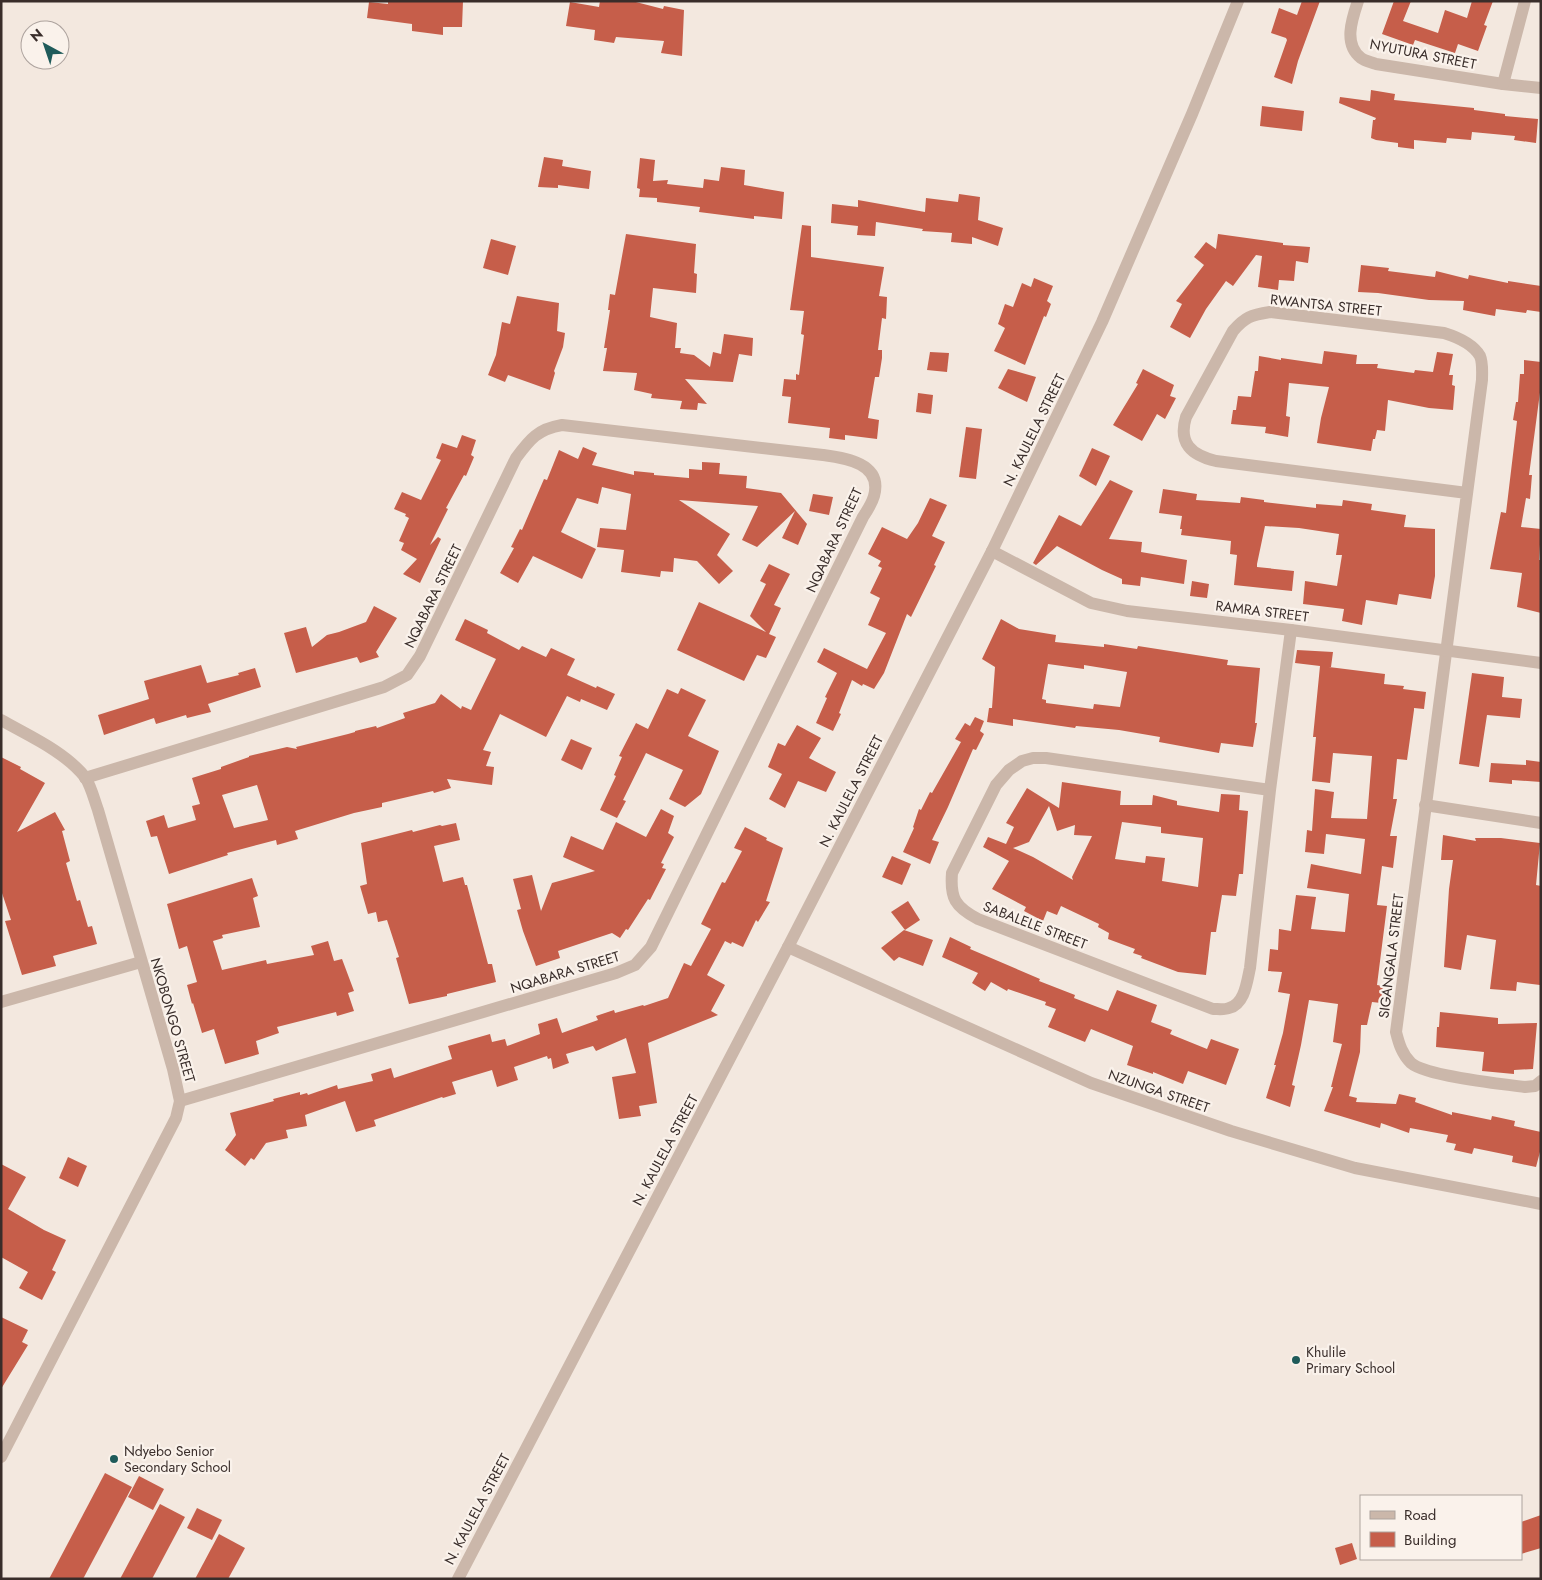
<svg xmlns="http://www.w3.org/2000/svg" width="1542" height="1580" font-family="Jost,sans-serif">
	<rect width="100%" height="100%" fill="#f3e8df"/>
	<g fill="#c65e4a" fill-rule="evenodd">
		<path d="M388 1H463L462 27H443V35L412 31V24L367 18 369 2 388 4Z"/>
		<path d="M600 1H632L663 9 664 6 684 10 682 56 661 53 664 41 616 37 614 43 594 40 595 30 566 26 570 2 599 7Z"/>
		<path d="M1302 1H1320L1298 61 1292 84 1274 77 1287 40 1286 38 1271 33 1279 8 1297 15Z"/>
		<path d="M1394 1H1411L1403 21 1438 33 1445 10 1467 18 1472 1H1493L1484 25 1487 26 1478 51 1458 44 1455 53 1415 40 1413 45 1382 34Z"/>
		<path d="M1371 90 1395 94 1394 100 1474 108V110L1505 114V116L1538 119 1536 143 1514 140 1515 136 1472 132 1471 140 1447 138 1446 143 1414 140V149L1398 147V143L1376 140 1371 138 1373 120H1375L1376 118 1339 103 1340 97 1370 101Z"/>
		<path d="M1262 106 1304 111 1302 131 1260 126Z"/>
		<path d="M544 157 563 160 562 166 591 171 589 189 558 185V188L538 187Z"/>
		<path d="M640 158 655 160 653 181 668 180 667 184 703 188 704 179 719 181 721 167 745 170 744 185 784 192 782 219 754 216V219L699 212 700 207 657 202V198L639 197 640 189 637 188Z"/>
		<path d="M959 194 980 197 978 220 1003 228 998 246 972 237V244L951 242 952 233 922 231 923 229 876 222 875 236 857 235 858 226 831 223 832 204 858 207V200L925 212 926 198 958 202Z"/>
		<path d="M802 225 811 226V257L884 267 879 296 887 297 886 319 882 318 878 350H882V358L879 377H875L868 418 879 420 877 439 845 435V440L829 438 830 428 788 423 791 397 782 396 784 379 796 380V374L799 375 804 335 801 334 804 311 790 310Z"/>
		<path d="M626 234 696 244 694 273 697 274 696 293 653 288 650 317 677 323 675 348H681L680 353 694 355 710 367 713 352 721 354 724 334 753 338 752 356 739 354 733 382 685 379 707 404 698 403 697 410 680 409 682 401 651 398 652 394 634 390 637 373 603 371 607 348H604L610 310H608L610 294 615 295Z"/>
		<path d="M1218 234 1283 243V245L1310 247 1308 263 1296 261 1294 281 1279 280 1278 290 1258 287 1262 256 1256 255 1233 286 1226 281 1206 309 1190 338 1170 327 1182 304 1176 301 1204 265 1194 257 1206 242 1216 249Z"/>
		<path d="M491 239 516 246 508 275 483 268Z"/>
		<path d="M1361 265 1389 268 1388 271 1435 277 1436 271 1468 279 1469 275 1508 283V281L1541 286V312L1527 310 1526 313 1496 309 1495 316 1463 310 1464 301 1429 300 1378 293 1358 292Z"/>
		<path d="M1034 278 1053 286 1047 301 1051 304 1046 317 1044 316 1025 365 994 351 1005 328 998 324 1005 304 1013 307 1022 283 1031 287Z"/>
		<path d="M517 296 559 303 557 331 565 333 563 347 554 371 555 373 550 390 508 375 505 382 488 375 496 355 502 322 510 324Z"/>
		<path d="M1324 351 1357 355 1356 364H1378L1377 368 1414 373 1415 370 1433 372 1437 352 1453 354 1449 375H1453L1452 385 1455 386 1453 410 1429 408 1388 400 1385 431 1377 430 1375 439H1373L1371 451 1317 443 1321 418 1329 387 1289 383 1286 416 1290 417 1288 437 1265 433 1266 427 1231 424 1233 410H1236L1238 396 1251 397 1255 371H1258L1259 356 1281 360V358L1322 364Z"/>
		<path d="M930 352 949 353 947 372 927 370Z"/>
		<path d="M1524 360 1541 362V385L1529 475H1532L1530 499 1526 498 1521 527 1541 529 1539 560H1541V613L1517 607 1522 573 1490 569 1501 512 1506 513 1517 421 1513 420 1516 402H1518L1520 374H1524Z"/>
		<path d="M1008 369 1036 377 1027 402 998 388Z"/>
		<path d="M1143 369 1174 385 1170 396 1176 398 1165 419 1157 414 1142 441 1113 425 1138 384 1136 383Z"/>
		<path d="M918 393 933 395 931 414 916 412Z"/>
		<path d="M966 427 982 429 976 479 959 477Z"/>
		<path d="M462 435 476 440 471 455 474 457 466 476 464 475 446 508 448 509 430 545 438 537 441 539 420 583 403 574 417 559 401 550 404 543 399 541 409 518 405 516 406 514 394 509 402 492 421 500 441 460 436 458 442 443 457 448Z"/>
		<path d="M583 447 597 453 592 465 634 475V471L654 473V475L689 478V469L702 470V462L720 463 719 474 747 476 746 488 781 493 807 524 798 545 782 538 795 511 757 547 742 540 758 506 679 500 730 534 717 555 733 571 719 584 697 561 674 558 673 572 661 571 660 577 621 572 624 550 597 547 600 528 626 530 631 494 602 487 598 504 577 498 561 532 596 549 582 579 533 556 518 583 500 573 514 548 511 547 520 529 522 530 544 479 547 480 559 450 578 459Z"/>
		<path d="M1092 448 1110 456 1096 486 1079 476Z"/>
		<path d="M1110 480 1133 491 1109 539 1142 542 1141 552 1187 560 1184 584 1141 577 1140 586 1122 584V579L1102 570 1057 546 1036 565 1033 563 1059 515 1081 526Z"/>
		<path d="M1163 489 1197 494 1196 500 1240 503 1241 497 1264 500V502L1316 508V504L1342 506 1343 500 1372 504 1371 510 1406 515 1404 527 1435 529V576L1431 599 1399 594 1397 605 1366 600 1362 625 1342 621 1344 609 1303 604 1305 581 1337 586 1342 555H1336L1339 534 1299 528 1265 526 1257 564V567L1294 571 1292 591 1234 585 1237 555 1230 554 1231 541 1181 535 1182 529H1180L1182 516 1159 513Z"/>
		<path d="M813 494 833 497 829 515 809 511Z"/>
		<path d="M930 498 947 505 932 536 945 542 934 565 936 566 911 617 907 614 884 673 874 689 863 684 862 686 852 680 839 713 841 714 833 731 816 723 827 698 825 697 837 673 817 662 824 648 867 669 886 633 868 625 880 598 870 593 882 568 878 566 881 561 868 554 882 527 907 539 918 523Z"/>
		<path d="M769 564 790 574 774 605 781 608 769 634 776 637 766 658 757 655 744 681 677 650 699 602 766 632 750 616 766 584 760 581Z"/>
		<path d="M1192 581 1209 584 1207 598 1190 596Z"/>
		<path d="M374 606 397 618 376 652 379 657 360 663 357 657 296 673 284 633 306 627 312 647 327 635 339 632 366 622Z"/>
		<path d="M465 619 488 630 487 633 519 650 522 646 546 657 551 648 575 659 567 675 596 688 597 686 615 694 607 710 581 699 580 702 567 696 546 737 500 714 483 750 491 752 486 766 494 767 492 785 447 779 451 788 434 793 433 791 382 803V807L354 813 295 831 298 839 277 845 276 840 227 853 228 855 169 874 157 836 151 837 146 821 164 815 168 828 196 820 192 806 200 804 192 778 221 769V767L249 757V756L287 747 297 749 296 747 348 734 355 732V731L376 726 377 728 405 718 403 713 435 703 441 694 461 709 462 706 471 710 496 659 455 640ZM257 785 268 820 234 828 222 795Z"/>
		<path d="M1001 619 1019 629 1056 635 1055 642 1104 647V644L1137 649 1138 646 1228 660 1227 665 1260 668 1255 723H1257L1253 747 1221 743 1219 753 1159 742 1160 737 1119 730 1076 726 1075 728 1013 719V726L987 722 989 708H992L995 667 982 659ZM1048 664 1084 669V665L1127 672 1120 707 1094 704 1093 709 1046 703V700L1042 699Z"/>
		<path d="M1297 650 1333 652 1331 667H1329L1385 674 1384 684 1404 686 1403 689 1426 692 1424 709 1414 708V710L1407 760 1397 759 1393 799H1397L1390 836H1397L1393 868 1382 866 1377 905 1387 906 1377 985 1383 986 1381 1003 1372 1002 1367 1025H1361L1360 1052 1349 1096 1357 1098 1356 1102 1396 1104 1399 1094 1416 1098 1415 1102 1452 1115V1112L1491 1120 1492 1116 1515 1121 1514 1126 1541 1132V1148L1536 1167 1512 1162 1513 1156 1474 1148 1472 1154 1454 1150 1456 1144 1446 1142 1448 1135 1410 1128 1409 1133 1381 1123 1380 1128 1324 1111 1333 1087H1331L1342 1044 1333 1042 1338 1004 1309 1000 1301 1045 1292 1085 1295 1086 1290 1107 1266 1098 1276 1065H1274L1283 1033 1290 994 1278 992 1282 972 1268 971 1270 949 1278 950 1279 929 1291 931 1296 895 1316 897 1311 929 1345 932 1349 894 1307 888 1311 864 1361 874 1365 839 1326 834 1324 854 1305 852 1307 830 1312 831 1315 789 1334 792 1331 818 1367 819 1372 756 1333 753 1330 783 1312 781 1316 737H1313L1320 666 1295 663Z"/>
		<path d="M201 665 207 683 239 675 238 673 255 668 261 687 208 704 211 712 187 718 186 715 156 724 154 718 104 735 98 715 149 699 144 681Z"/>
		<path d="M1472 673 1504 677 1502 697 1522 699 1520 718 1487 715 1479 767 1459 764Z"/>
		<path d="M681 688 706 700 688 736 719 751 701 794 685 807 669 799 683 770 646 753 623 800 626 801 617 818 600 810 616 776 614 775 622 757 619 756 636 723 648 729 667 689 678 694Z"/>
		<path d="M975 717 984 721 980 731 984 734 976 750 973 749 948 807 932 840 939 842 930 864 903 852 914 828 913 827 919 809 921 810 930 792 932 793 961 742 955 739 965 723 970 726Z"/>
		<path d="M797 725 821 738 809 758 836 772 826 792 798 781 785 808 769 799 782 774 768 767 778 743 785 746Z"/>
		<path d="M571 739 592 748 582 770 561 760Z"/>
		<path d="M1 757 21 767 20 769 45 783 17 832 55 812 65 830 62 831 70 861 66 863 77 901 80 900 88 927 92 926 97 944 53 956 56 966 22 975 5 921 11 920 1 890Z"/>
		<path d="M1526 760 1541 762V782L1512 780V784L1489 782 1491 763 1526 765Z"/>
		<path d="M1062 782 1121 791 1120 805H1152L1153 795 1177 801V805L1219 812 1221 794 1240 795 1239 810 1248 811 1243 874H1239L1236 896 1222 895 1216 932H1211L1206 975 1178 972 1141 958 1142 956 1133 953 1135 949 1108 939 1109 933 1098 927 1099 924 1061 906 1057 915 1047 911 1043 921 1024 911 1026 907 992 889 1009 861 983 847 988 837 1006 844 1014 827 1006 823 1027 788 1059 808ZM1049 806 1057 831 1075 825 1074 835 1092 836 1072 877 1073 880 1033 857 1013 848 1029 842ZM1122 822 1161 827V833L1203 838 1198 887 1162 881 1165 858 1146 856 1145 863 1115 859Z"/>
		<path d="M661 809 674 816 668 833 674 837 661 863 664 864 662 868 666 869 650 900 648 899 628 930 626 929 620 938 612 933 558 951 560 958 536 966 523 931 517 910 521 909 513 879 532 875 541 911 552 883 595 871 563 857 571 836 603 850 616 822 646 837Z"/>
		<path d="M456 823 460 840 434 846 443 882 463 877 465 885H467L488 964H492L496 982 447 994V996L409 1004 396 958 399 957 387 920 378 922 376 912 368 914 360 886 367 884 361 843 412 830 413 832 440 825 442 826Z"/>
		<path d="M745 827 767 838 766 840 783 848 766 901 770 902 758 922 756 920 743 947 732 942 731 944 725 941 707 975 725 985 711 1011 718 1015 648 1043 657 1103 639 1106 641 1116 619 1119 612 1077 636 1073 626 1038 596 1051 593 1046 566 1054 569 1063 553 1069 551 1058 548 1059 547 1056 514 1067 518 1080 497 1087 492 1070 452 1082 456 1094 443 1098 442 1097 374 1120 376 1126 356 1132 345 1101 305 1115 307 1126 286 1130 288 1138 266 1143 254 1160 251 1158 245 1166 225 1150 236 1135 230 1113 274 1101 273 1099 300 1092V1095L307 1093 308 1095 337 1085 338 1089 373 1081 371 1074 391 1068 394 1078 452 1059 448 1046 490 1034 492 1042 505 1039 507 1046 540 1034 538 1024 557 1018 562 1033 598 1020 596 1016 614 1010 615 1013 643 1005 644 1006 668 998 684 963 691 966 711 929 701 924 722 882 725 883 742 851 734 848Z"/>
		<path d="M1443 835 1476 841 1475 838H1501L1540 843 1536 885 1541 886 1540 985 1517 982 1516 991 1490 989 1496 940 1467 935 1461 970 1444 967 1449 889 1453 860H1441Z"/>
		<path d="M892 856 911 864 902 885 882 877Z"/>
		<path d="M252 878 258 896 253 898 260 927 222 935 223 938 213 941 222 970 266 960 267 964 314 955 311 946 328 941 334 961 342 959 354 991 348 993 354 1011 337 1016 336 1012 277 1027 279 1033 256 1041 259 1054 225 1064 214 1029 202 1033 193 1003 192 1004 187 985 197 982 187 946 179 949 167 904Z"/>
		<path d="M908 901 920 920 905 930 891 912Z"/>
		<path d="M904 930 933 940 923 966 899 957 894 961 881 948Z"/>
		<path d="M950 937 971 947 970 949 1040 979 1039 981 1075 995 1074 998 1108 1011 1117 990 1157 1005 1151 1022 1172 1030 1170 1034 1207 1049 1211 1039 1239 1049 1226 1085 1188 1071 1183 1084 1153 1072V1074L1127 1065 1133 1046 1091 1029 1085 1042 1048 1027 1056 1009 1045 1005 1046 1002 1008 989 1007 991 991 982 985 991 972 983 978 973 942 957Z"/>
		<path d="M1440 1012 1498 1018V1024L1537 1023 1533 1069 1514 1070V1074L1482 1071 1484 1052 1436 1047 1437 1027H1439Z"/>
		<path d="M68 1157 87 1166 78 1187 59 1178Z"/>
		<path d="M1 1164 26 1177 8 1209 44 1230 66 1240 52 1270 56 1272 42 1300 19 1288 28 1272 1 1257Z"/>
		<path d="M1 1317 28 1330 22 1342 28 1345 1 1389Z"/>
		<path d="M105 1473 132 1487 83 1579H49Z"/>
		<path d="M139 1476 164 1489 153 1510 128 1497Z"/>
		<path d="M160 1504 185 1517 152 1579H120Z"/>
		<path d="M197 1508 222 1520 212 1540 187 1528Z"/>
		<path d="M1541 1515V1548L1521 1554V1522Z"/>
		<path d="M219 1534 245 1548 228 1579H195Z"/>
		<path d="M1352 1543 1357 1559 1340 1565 1335 1548Z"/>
	</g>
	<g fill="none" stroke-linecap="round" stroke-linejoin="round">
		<g stroke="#cbb7aa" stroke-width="12">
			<path d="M1358 1C1352 19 1343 44 1361 58 1365 61 1371 62 1376 64L1503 84 1541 88"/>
			<path d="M1503 84 1525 1"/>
			<path d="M1467 493 1216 461C1191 455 1178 443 1186 417L1233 331C1245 317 1251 315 1270 312L1444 333C1457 337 1473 344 1480 356 1483 363 1482 373 1482 380L1396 1032C1399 1044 1402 1054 1411 1063 1426 1076 1501 1084 1525 1087L1535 1086 1541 1081"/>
			<path d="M992 551 1091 603 1127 611 1291 630 1541 663"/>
			<path d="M1 720C29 736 64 751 85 777 91 786 94 799 98 810L173 1069 180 1101 176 1118 1 1457"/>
			<path d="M85 778 384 687 407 675 420 656 516 458C530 439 538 429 562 425L823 455C845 458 883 463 874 496 872 503 867 511 863 517L651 947 635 965 616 973 180 1101"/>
			<path d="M1270 790 1046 758H1033L1022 761 1009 770 996 785 952 873C950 898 955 907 978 919L1213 1009C1218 1009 1225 1010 1229 1008 1245 1004 1247 981 1250 968L1270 790 1291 630"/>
			<path d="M1425 805 1541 823"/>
			<path d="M788 947 1091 1083 1231 1131 1355 1168 1541 1204"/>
			<path d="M1 1002 141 962"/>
			<path d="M458 1579 788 947 992 551 1102 322 1192 114 1238 1"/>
		</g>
	</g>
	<g fill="#1f5b5a" stroke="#faf2eb" stroke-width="2">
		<circle cx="1296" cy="1360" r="5"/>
		<circle cx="114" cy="1459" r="5"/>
	</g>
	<g text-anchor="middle" stroke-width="4.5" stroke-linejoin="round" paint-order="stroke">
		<g font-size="14" fill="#392d2a" stroke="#faf2eb">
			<text transform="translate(1423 54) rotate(11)" y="5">NYUTURA STREET</text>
			<text transform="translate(1326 305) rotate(6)" y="5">RWANTSA STREET</text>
			<text transform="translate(1034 430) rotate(-64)" y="5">N. KAULELA STREET</text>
			<text transform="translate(834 540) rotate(-65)" y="5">NQABARA STREET</text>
			<text transform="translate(433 596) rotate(-64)" y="5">NQABARA STREET</text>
			<text transform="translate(1262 611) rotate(7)" y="5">RAMRA STREET</text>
			<text transform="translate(851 791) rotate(-63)" y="5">N. KAULELA STREET</text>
			<text transform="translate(1035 925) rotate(21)" y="5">SABALELE STREET</text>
			<text transform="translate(1391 956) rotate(-83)" y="5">SIGANGALA STREET</text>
			<text transform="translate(565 972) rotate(-17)" y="5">NQABARA STREET</text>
			<text transform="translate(173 1020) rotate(74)" y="5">NKOBONGO STREET</text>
			<text transform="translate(1159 1091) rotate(19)" y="5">NZUNGA STREET</text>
			<text transform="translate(665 1150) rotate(-62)" y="5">N. KAULELA STREET</text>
			<text transform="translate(477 1509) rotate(-62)" y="5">N. KAULELA STREET</text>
		</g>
		<g font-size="14" fill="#392d2a" stroke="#faf2eb" text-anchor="start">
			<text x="1306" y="1357">Khulile<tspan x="1306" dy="16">Primary School</tspan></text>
			<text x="124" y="1456">Ndyebo Senior<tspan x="124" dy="16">Secondary School</tspan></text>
		</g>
	</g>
	<rect width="1542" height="1580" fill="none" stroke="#392d2a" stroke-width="5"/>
	<rect x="1360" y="1495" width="162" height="65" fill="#faf2eb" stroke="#ada39e"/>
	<rect x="1370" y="1511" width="25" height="8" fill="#cbb7aa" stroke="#ada39e"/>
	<text x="1404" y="1520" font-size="15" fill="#392d2a">Road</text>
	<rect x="1370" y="1532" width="25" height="15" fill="#c65e4a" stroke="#ada39e"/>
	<text x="1404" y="1545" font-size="15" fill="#392d2a">Building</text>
	<g transform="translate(45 45) rotate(320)"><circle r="24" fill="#faf2eb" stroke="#ada39e"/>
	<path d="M0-4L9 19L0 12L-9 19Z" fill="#1f5b5a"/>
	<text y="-8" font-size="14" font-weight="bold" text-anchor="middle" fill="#392d2a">N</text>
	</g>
</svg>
